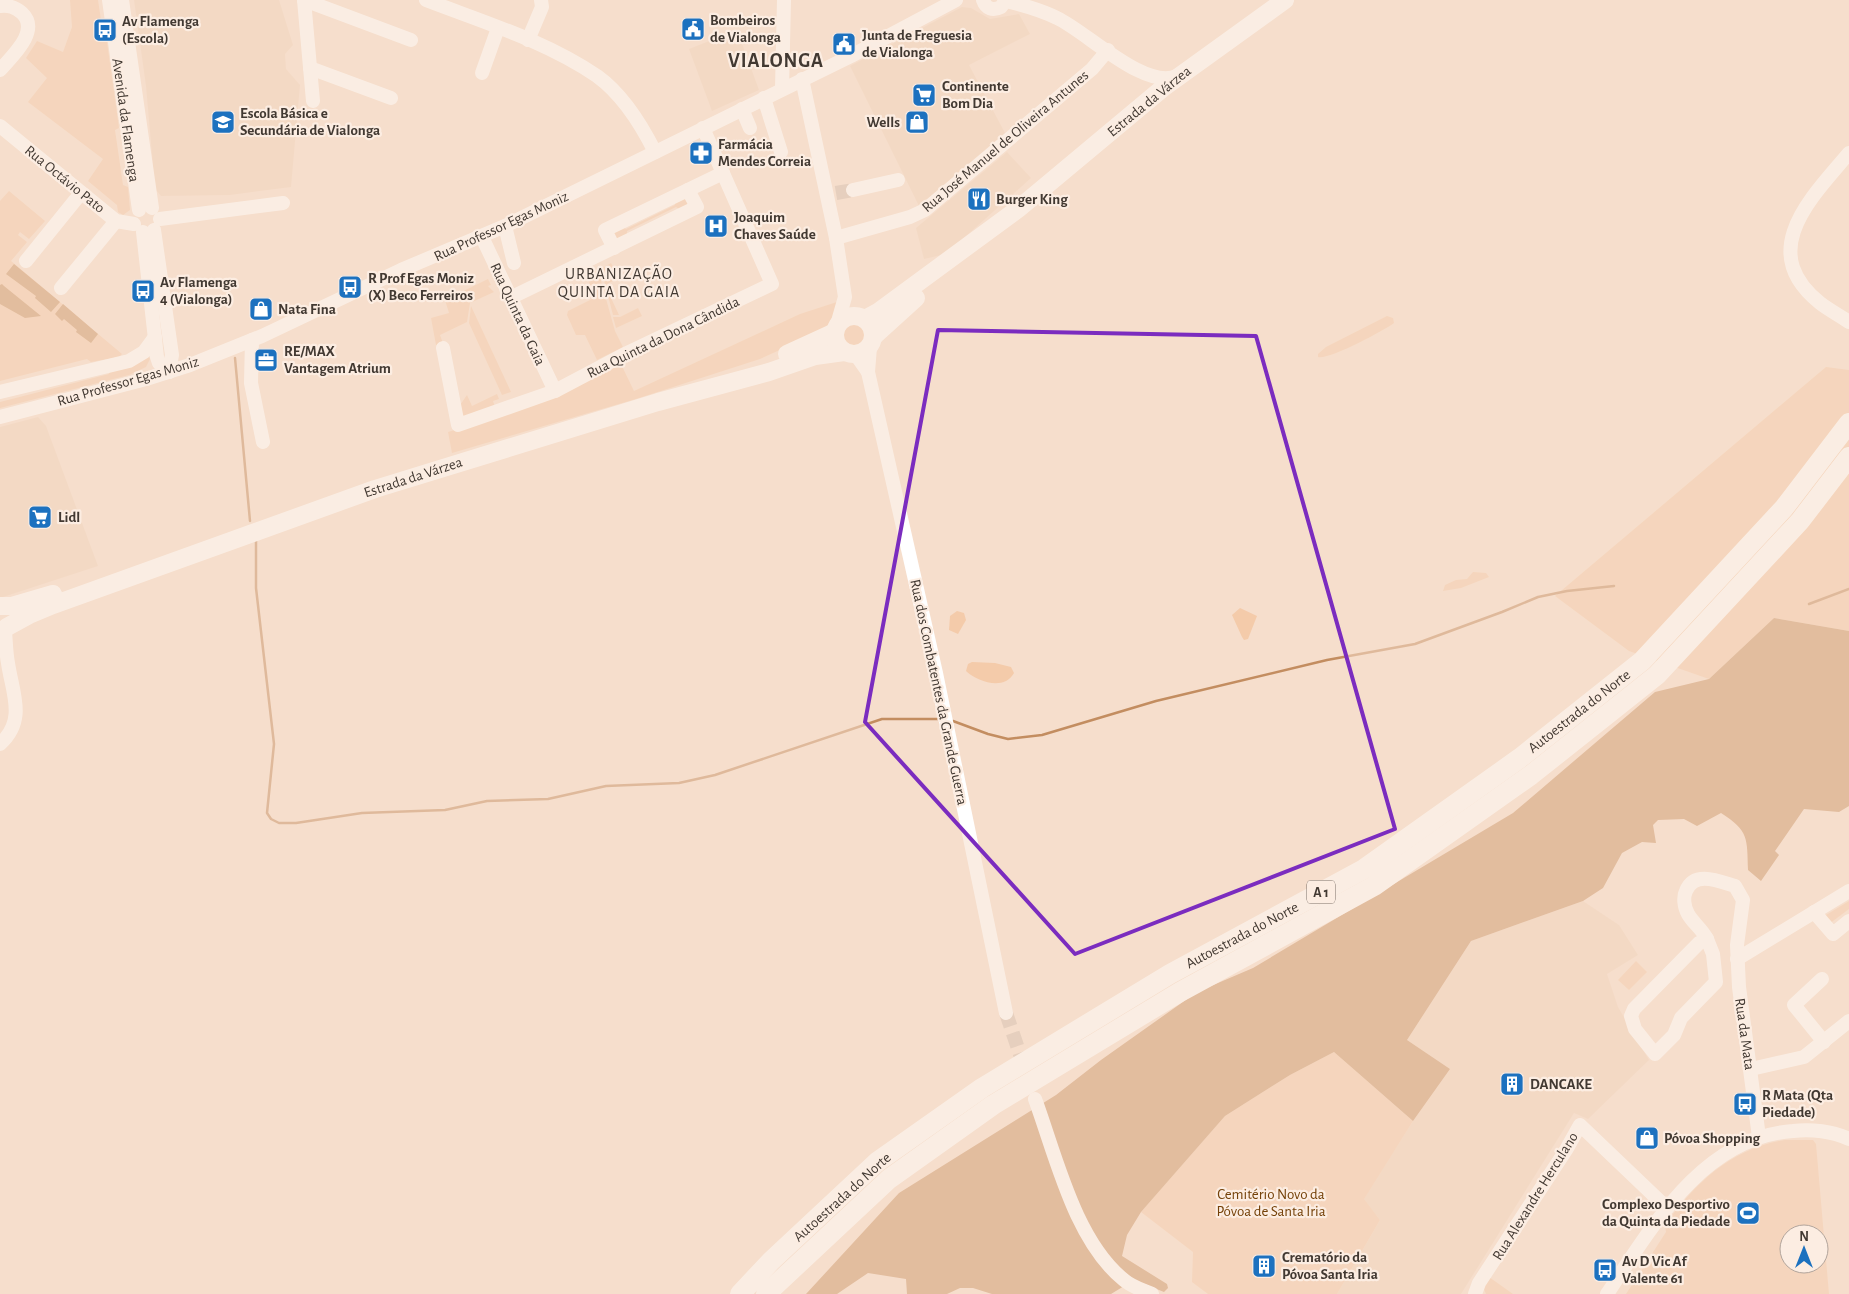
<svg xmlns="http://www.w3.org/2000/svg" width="1849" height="1294" font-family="'Alegreya Sans',sans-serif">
	<rect width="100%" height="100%" fill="#f6decc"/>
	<g fill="#f0d3bb">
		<path d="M134 0H279L293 45 285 54 286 69 300 85 291 187 230 195 161 196 155 189 146 86Z"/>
		<path d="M962 7 971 8 990 19 1019 14 1030 34 969 65 1005 133 919 206 850 66Z"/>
		<path d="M737 30 759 90 712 111 689 49Z"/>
		<path d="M1007 152 1031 178 946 254 924 259 916 228Z"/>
		<path d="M38 417 46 426 98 566 0 598V427Z"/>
		<path d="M1583 901 1619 925 1638 955 1607 974 1618 1007 1649 1060 1588 1119 1574 1113 1461 1294H1337L1380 1220 1363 1199 1413 1121 1450 1069 1407 1040 1471 941Z"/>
	</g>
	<g fill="#f4cbaa" fill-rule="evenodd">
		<path d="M70 0H98L104 40 107 42 119 128 115 130 123 185 128 187 130 210 123 215 118 212 117 205 88 181 103 159 28 102 47 78 26 58 37 41 63 52 72 27Z"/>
		<path d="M9 191 45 221 29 239 20 232 18 235 27 242 11 261 122 354 119 357 91 362 87 359 0 381V201Z"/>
		<path d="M681 195 690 203 682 211 676 207 627 231V238L621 241 613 237 615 227 620 225 626 229 675 205V197Z"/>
		<path d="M611 263 619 278 605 285 619 315H613L601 269Z"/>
		<path d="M598 270 615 331 623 347 597 360 585 335H576L567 315 568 311 596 297 586 276Z"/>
		<path d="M488 279 491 285 488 286 494 292 470 303 467 322 440 335 444 346 436 345 431 318 449 313 445 300Z"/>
		<path d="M840 301 835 317 822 331 760 359 636 399 452 453 448 432 490 419 619 360 634 391 800 314Z"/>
		<path d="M471 306 511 392 502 395 469 323Z"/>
		<path d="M638 308 642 316 616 328 613 317H620Z"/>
		<path d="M1387 316 1393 318 1394 323C1383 331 1329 360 1318 357V354L1326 347Z"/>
		<circle cx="853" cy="334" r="12"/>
		<path d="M148 356 150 359 146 367 129 375 0 408V402L109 374 110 370 132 367Z"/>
		<path d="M1826 367 1849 370V631L1774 618 1709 679 1629 651 1555 596Z"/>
		<path d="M497 394 499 399 493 401 495 407 464 417 458 408 467 395 472 406Z"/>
		<path d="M1473 572 1486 573 1489 577 1461 588 1443 591 1445 585 1456 580 1467 579Z"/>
		<path d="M1240 608 1257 616 1248 639 1244 640 1242 637 1232 615Z"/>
		<path d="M957 611 964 613 966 620 958 634 949 630 950 616Z"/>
		<path d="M972 662 995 663 1011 667 1014 673C1004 691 978 682 966 671L968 664Z"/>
		<path d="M1849 901V909L1829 924 1826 915Z"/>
		<path d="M1636 961 1647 972 1629 990 1618 980Z"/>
		<path d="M1334 1052 1413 1121 1364 1199 1380 1220 1337 1294H1208L1192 1282 1193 1252 1141 1212 1225 1116 1290 1075Z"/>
		<path d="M1785 1140H1813L1816 1144 1829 1294H1626L1666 1232 1665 1225C1695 1183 1732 1148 1785 1140ZM1789 1234H1819V1264H1789Z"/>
		<path d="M1489 1277 1513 1294H1486L1483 1287Z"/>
	</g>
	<g fill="#ca9466">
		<path d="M14 264 60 302 51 312 35 298 36 296 6 274Z"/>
		<path d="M2 284 4 286 41 316 25 318 0 304V285Z"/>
		<path d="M63 304 98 334 91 343 76 332 77 330 64 319 62 321 55 314Z"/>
		<path d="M1774 618 1849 631V806L1839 812 1804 809 1775 851 1779 855 1761 881 1748 870C1747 838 1749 831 1721 813L1697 826 1684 819 1658 820 1653 825 1656 843 1642 842 1622 853 1603 888 1583 901 1471 941 1407 1040 1450 1069 1413 1121 1334 1052 1290 1075 1225 1116 1141 1212 1127 1235 1122 1256 1167 1284 1168 1288 1164 1292 1134 1280 1111 1294H992L973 1288H960L947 1294H907L906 1279 868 1273 837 1294H806L899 1193 1056 1095 1101 1060 1197 992 1253 968 1513 813 1655 692 1709 679Z"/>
	</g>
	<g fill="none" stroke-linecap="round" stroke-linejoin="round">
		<g stroke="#c38d60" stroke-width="2.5">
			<path d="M235 358 250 521"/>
			<path d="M256 539V588L274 744 267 813 271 819 279 823H296L362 813 445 810 487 801 548 799 606 786 679 783 715 775 882 719H938"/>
			<path d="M1809 604 1849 589"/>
			<path d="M953 721 988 734 1008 739 1042 735 1156 701 1327 660 1415 644 1502 612 1538 597 1567 591 1614 586"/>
		</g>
		<g stroke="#d2bdad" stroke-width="14" stroke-dasharray="14 7" stroke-linecap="butt">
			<path d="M836 193 853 190"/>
			<path d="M1006 1013 1025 1069"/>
		</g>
		<g stroke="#fff" stroke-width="14">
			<path d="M109 0 139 210"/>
			<path d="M122 0 152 208"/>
			<path d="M304 0 411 40"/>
			<path d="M304 0 313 101"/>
			<path d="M426 0C483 22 546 41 597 76 622 94 642 126 655 152"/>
			<path d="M983 0C986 9 993 11 1001 7L1006 0"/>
			<path d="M1006 1C1023 5 1041 10 1057 18 1087 32 1144 90 1177 76"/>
			<path d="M0 6C9 5 15 7 22 13 41 31 11 57 0 70"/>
			<path d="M528 40 542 7 541 0"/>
			<path d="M310 68 391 98"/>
			<path d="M482 73 498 28"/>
			<path d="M802 79 836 238 845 297 837 325"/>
			<path d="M782 89 784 0"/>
			<path d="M764 98 781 152"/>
			<path d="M742 109 750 128"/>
			<path d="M0 126 116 221 134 224"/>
			<path d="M1849 153C1812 197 1755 251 1820 303 1829 310 1839 315 1849 322"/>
			<path d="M853 190 898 180"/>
			<path d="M160 219 283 203"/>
			<path d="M505 226 514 263"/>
			<path d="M154 230 172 355 169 372"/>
			<path d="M143 232 157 357 159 363 169 372"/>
			<path d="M482 237 555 391"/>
			<path d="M836 238 910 217 925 210 1092 69 1108 50"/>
			<path d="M614 248 605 230 723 173"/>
			<path d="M26 261 81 193"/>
			<path d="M61 288 116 221"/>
			<path d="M510 298 697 207 688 190"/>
			<path d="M252 340 251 383 263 442"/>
			<path d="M870 347 868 372 936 673 1006 1013"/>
			<path d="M443 348 458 425 555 391 627 353 772 284 703 128"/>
			<path d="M856 355 868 372"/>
			<path d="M0 392 129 361 144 352 155 337"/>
			<path d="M0 417 146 379 190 365 262 336 401 270 505 226 851 56 956 0"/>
			<path d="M0 744C27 720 12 692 8 663 6 653 6 642 5 632"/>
			<path d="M1814 912 1833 934 1849 921"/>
			<path d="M1707 939C1702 929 1693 923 1688 914 1684 907 1683 897 1686 891 1694 870 1719 881 1735 886L1743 900 1737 945 1739 987 1759 1137"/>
			<path d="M1707 939 1713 954 1716 982 1681 1018 1674 1035 1655 1054 1635 1029 1631 1016 1634 1009 1699 943Z"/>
			<path d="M1737 959 1849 891"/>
			<path d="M1822 979 1794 1005 1824 1042"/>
			<path d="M1751 1069 1804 1057 1849 1021"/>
			<path d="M1035 1099C1056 1156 1075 1241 1124 1280 1132 1287 1143 1290 1152 1294"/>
			<path d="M1475 1294 1479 1283 1566 1150 1580 1125 1667 1208"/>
			<path d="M1607 1294C1652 1227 1703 1137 1793 1131 1811 1129 1833 1131 1849 1139"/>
		</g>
		<g stroke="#fff" stroke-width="18">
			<circle cx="854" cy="335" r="19"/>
			<path d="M865 319 878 312 1018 209 1163 88 1285 0"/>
			<path d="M873 337 916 298"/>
			<path d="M787 354 835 332"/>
			<path d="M0 606H12L53 594"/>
			<path d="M7 627 29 615 53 605 375 489 658 402 769 372 815 356 844 352"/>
		</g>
		<g stroke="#fff" stroke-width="20">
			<path d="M740 1294 771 1261 877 1162 982 1088 1170 974 1364 869 1520 758 1642 661 1784 508 1849 423"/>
			<path d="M766 1294 889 1179 993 1105 1180 992 1374 886 1531 775 1657 675 1800 521 1849 457"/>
		</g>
	</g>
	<path d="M0 0H1849V1294H0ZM938 330 1256 336 1395 829 1075 954 865 722Z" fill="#f6decc" fill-opacity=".55" fill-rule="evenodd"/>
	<path fill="none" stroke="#7b2cbf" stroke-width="4" stroke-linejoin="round" d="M938 330 1256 336 1395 829 1075 954 865 722Z"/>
	<defs>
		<g id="civic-square" transform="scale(1.25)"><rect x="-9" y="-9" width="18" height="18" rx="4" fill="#1c71bf" stroke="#fcede2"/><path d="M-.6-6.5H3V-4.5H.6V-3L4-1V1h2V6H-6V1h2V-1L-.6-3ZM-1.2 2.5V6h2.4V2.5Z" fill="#fff"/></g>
		<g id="bus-square" transform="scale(1.25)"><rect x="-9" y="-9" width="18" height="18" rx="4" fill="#1c71bf" stroke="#fcede2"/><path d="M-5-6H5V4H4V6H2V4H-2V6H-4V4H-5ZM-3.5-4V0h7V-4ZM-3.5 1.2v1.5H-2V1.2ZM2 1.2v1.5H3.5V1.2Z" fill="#fff"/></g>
		<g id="supermarket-square" transform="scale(1.25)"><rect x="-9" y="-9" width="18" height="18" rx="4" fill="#1c71bf" stroke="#fcede2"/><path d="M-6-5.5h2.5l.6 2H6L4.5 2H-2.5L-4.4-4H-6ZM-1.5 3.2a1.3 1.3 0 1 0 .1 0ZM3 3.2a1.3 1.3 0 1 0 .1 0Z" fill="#fff"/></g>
		<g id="school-square" transform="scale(1.25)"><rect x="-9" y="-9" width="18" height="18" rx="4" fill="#1c71bf" stroke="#fcede2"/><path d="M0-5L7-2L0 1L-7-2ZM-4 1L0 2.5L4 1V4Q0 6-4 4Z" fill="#fff"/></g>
		<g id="shop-square" transform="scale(1.25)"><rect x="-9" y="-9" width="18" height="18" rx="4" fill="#1c71bf" stroke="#fcede2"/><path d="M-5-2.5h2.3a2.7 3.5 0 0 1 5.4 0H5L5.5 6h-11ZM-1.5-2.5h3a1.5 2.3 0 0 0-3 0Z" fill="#fff"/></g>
		<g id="pharmacy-square" transform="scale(1.25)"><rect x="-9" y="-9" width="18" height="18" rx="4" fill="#1c71bf" stroke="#fcede2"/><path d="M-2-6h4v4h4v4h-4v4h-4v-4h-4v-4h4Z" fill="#fff"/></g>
		<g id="restaurant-square" transform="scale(1.25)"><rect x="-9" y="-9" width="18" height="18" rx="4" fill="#1c71bf" stroke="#fcede2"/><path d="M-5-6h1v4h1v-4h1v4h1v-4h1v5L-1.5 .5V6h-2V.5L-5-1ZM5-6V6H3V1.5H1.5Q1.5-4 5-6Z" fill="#fff"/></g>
		<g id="hospital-square" transform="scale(1.25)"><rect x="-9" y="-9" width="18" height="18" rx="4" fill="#1c71bf" stroke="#fcede2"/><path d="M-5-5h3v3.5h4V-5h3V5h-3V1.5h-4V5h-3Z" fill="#fff"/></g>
		<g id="office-square" transform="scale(1.25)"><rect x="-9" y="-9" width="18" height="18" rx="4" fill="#1c71bf" stroke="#fcede2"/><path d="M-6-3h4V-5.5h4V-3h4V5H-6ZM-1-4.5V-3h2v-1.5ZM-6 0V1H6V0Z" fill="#fff"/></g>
		<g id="building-square" transform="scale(1.25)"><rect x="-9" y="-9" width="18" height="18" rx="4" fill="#1c71bf" stroke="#fcede2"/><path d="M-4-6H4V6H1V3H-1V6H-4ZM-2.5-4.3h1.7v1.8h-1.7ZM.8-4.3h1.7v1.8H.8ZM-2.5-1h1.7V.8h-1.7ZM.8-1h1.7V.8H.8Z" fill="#fff"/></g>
		<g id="stadium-square" transform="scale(1.25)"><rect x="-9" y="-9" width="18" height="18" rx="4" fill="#1c71bf" stroke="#fcede2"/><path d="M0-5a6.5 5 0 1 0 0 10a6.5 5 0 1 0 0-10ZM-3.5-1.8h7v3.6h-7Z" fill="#fff"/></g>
	</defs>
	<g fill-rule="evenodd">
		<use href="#civic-square" x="693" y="29"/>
		<use href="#bus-square" x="105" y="30"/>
		<use href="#civic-square" x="844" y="44"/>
		<use href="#supermarket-square" x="924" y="95"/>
		<use href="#school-square" x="223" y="122"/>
		<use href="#shop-square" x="917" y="122"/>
		<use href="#pharmacy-square" x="701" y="153"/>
		<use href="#restaurant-square" x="979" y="199"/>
		<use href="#hospital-square" x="716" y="226"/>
		<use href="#bus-square" x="350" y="287"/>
		<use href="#bus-square" x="143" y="291"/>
		<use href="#shop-square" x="261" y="309"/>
		<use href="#office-square" x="266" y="360"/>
		<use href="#supermarket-square" x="40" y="517"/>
		<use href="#building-square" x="1512" y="1084"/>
		<use href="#bus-square" x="1745" y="1104"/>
		<use href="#shop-square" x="1647" y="1138"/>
		<use href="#stadium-square" x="1748" y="1213"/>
		<use href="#building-square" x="1264" y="1266"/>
		<use href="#bus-square" x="1605" y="1270"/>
	</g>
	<g text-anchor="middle" stroke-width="4.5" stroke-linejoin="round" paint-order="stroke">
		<rect fill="#fcede2" stroke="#7a6f67" stroke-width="1" x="1307" y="880.5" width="28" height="23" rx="4"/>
		<g font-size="14" font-weight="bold" fill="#423932">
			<text x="1321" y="897">A 1</text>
		</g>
		<g font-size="15" font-weight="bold" fill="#423932" stroke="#fcede2" text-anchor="start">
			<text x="710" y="25">Bombeiros<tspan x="710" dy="17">de Vialonga</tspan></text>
			<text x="122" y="26">Av Flamenga<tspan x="122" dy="17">(Escola)</tspan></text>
			<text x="862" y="40">Junta de Freguesia<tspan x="862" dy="17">de Vialonga</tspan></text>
			<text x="942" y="91">Continente<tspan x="942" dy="17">Bom Dia</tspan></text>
			<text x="240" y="118">Escola Básica e<tspan x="240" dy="17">Secundária de Vialonga</tspan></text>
			<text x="900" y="127" text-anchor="end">Wells</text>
			<text x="718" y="149">Farmácia<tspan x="718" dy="17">Mendes Correia</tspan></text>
			<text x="996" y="204">Burger King</text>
			<text x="734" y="222">Joaquim<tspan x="734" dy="17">Chaves Saúde</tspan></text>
			<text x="368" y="283">R Prof Egas Moniz<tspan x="368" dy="17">(X) Beco Ferreiros</tspan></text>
			<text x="160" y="287">Av Flamenga<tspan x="160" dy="17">4 (Vialonga)</tspan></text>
			<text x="278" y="314">Nata Fina</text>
			<text x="284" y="356">RE/MAX<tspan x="284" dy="17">Vantagem Atrium</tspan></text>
			<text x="58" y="522">Lidl</text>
			<text x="1530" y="1089">DANCAKE</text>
			<text x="1762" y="1100">R Mata (Qta<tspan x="1762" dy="17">Piedade)</tspan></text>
			<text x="1664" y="1143">Póvoa Shopping</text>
			<text x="1730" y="1209" text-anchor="end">Complexo Desportivo<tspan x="1730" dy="17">da Quinta da Piedade</tspan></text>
			<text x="1282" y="1262">Crematório da<tspan x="1282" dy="17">Póvoa Santa Iria</tspan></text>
			<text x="1622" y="1266">Av D Vic Af<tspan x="1622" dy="17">Valente 61</tspan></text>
		</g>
		<g font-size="15" fill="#423932" stroke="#fcede2">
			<text transform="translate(1149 101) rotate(-39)" y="5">Estrada da Várzea</text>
			<text transform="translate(126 120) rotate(82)" y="5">Avenida da Flamenga</text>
			<text transform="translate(1005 141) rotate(-40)" y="5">Rua José Manuel de Oliveira Antunes</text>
			<text transform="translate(65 179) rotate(39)" y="5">Rua Octávio Pato</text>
			<text transform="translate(501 226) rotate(-25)" y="5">Rua Professor Egas Moniz</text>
			<text transform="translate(518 314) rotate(65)" y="5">Rua Quinta da Gaia</text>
			<text transform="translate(663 337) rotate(-26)" y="5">Rua Quinta da Dona Cândida</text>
			<text transform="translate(128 381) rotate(-16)" y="5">Rua Professor Egas Moniz</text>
			<text transform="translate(413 477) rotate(-18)" y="5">Estrada da Várzea</text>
			<text transform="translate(939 692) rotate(78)" y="5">Rua dos Combatentes da Grande Guerra</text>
			<text transform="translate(1579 711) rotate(-38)" y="5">Autoestrada do Norte</text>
			<text transform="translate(1242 935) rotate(-28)" y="5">Autoestrada do Norte</text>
			<text transform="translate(1745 1034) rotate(82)" y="5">Rua da Mata</text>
			<text transform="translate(1535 1196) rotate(-58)" y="5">Rua Alexandre Herculano</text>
			<text transform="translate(842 1197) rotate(-42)" y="5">Autoestrada do Norte</text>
		</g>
		<g font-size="15" fill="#744108" stroke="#fcede2">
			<text x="1271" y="1199">Cemitério Novo da<tspan x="1271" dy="17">Póvoa de Santa Iria</tspan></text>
		</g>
		<g font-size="16" letter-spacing="1" fill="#423932" stroke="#fcede2">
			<text x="619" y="279">URBANIZAÇÃO<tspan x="619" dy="18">QUINTA DA GAIA</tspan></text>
		</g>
		<g font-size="20" font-weight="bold" letter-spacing="1" fill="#423932" stroke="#fcede2">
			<text x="776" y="67">VIALONGA</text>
		</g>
	</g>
	<g transform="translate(1804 1249)"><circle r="24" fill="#fcede2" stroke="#b2a59c"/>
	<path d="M0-4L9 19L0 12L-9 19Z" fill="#1c71bf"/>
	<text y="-8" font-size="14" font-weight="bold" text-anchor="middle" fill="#423932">N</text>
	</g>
</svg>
